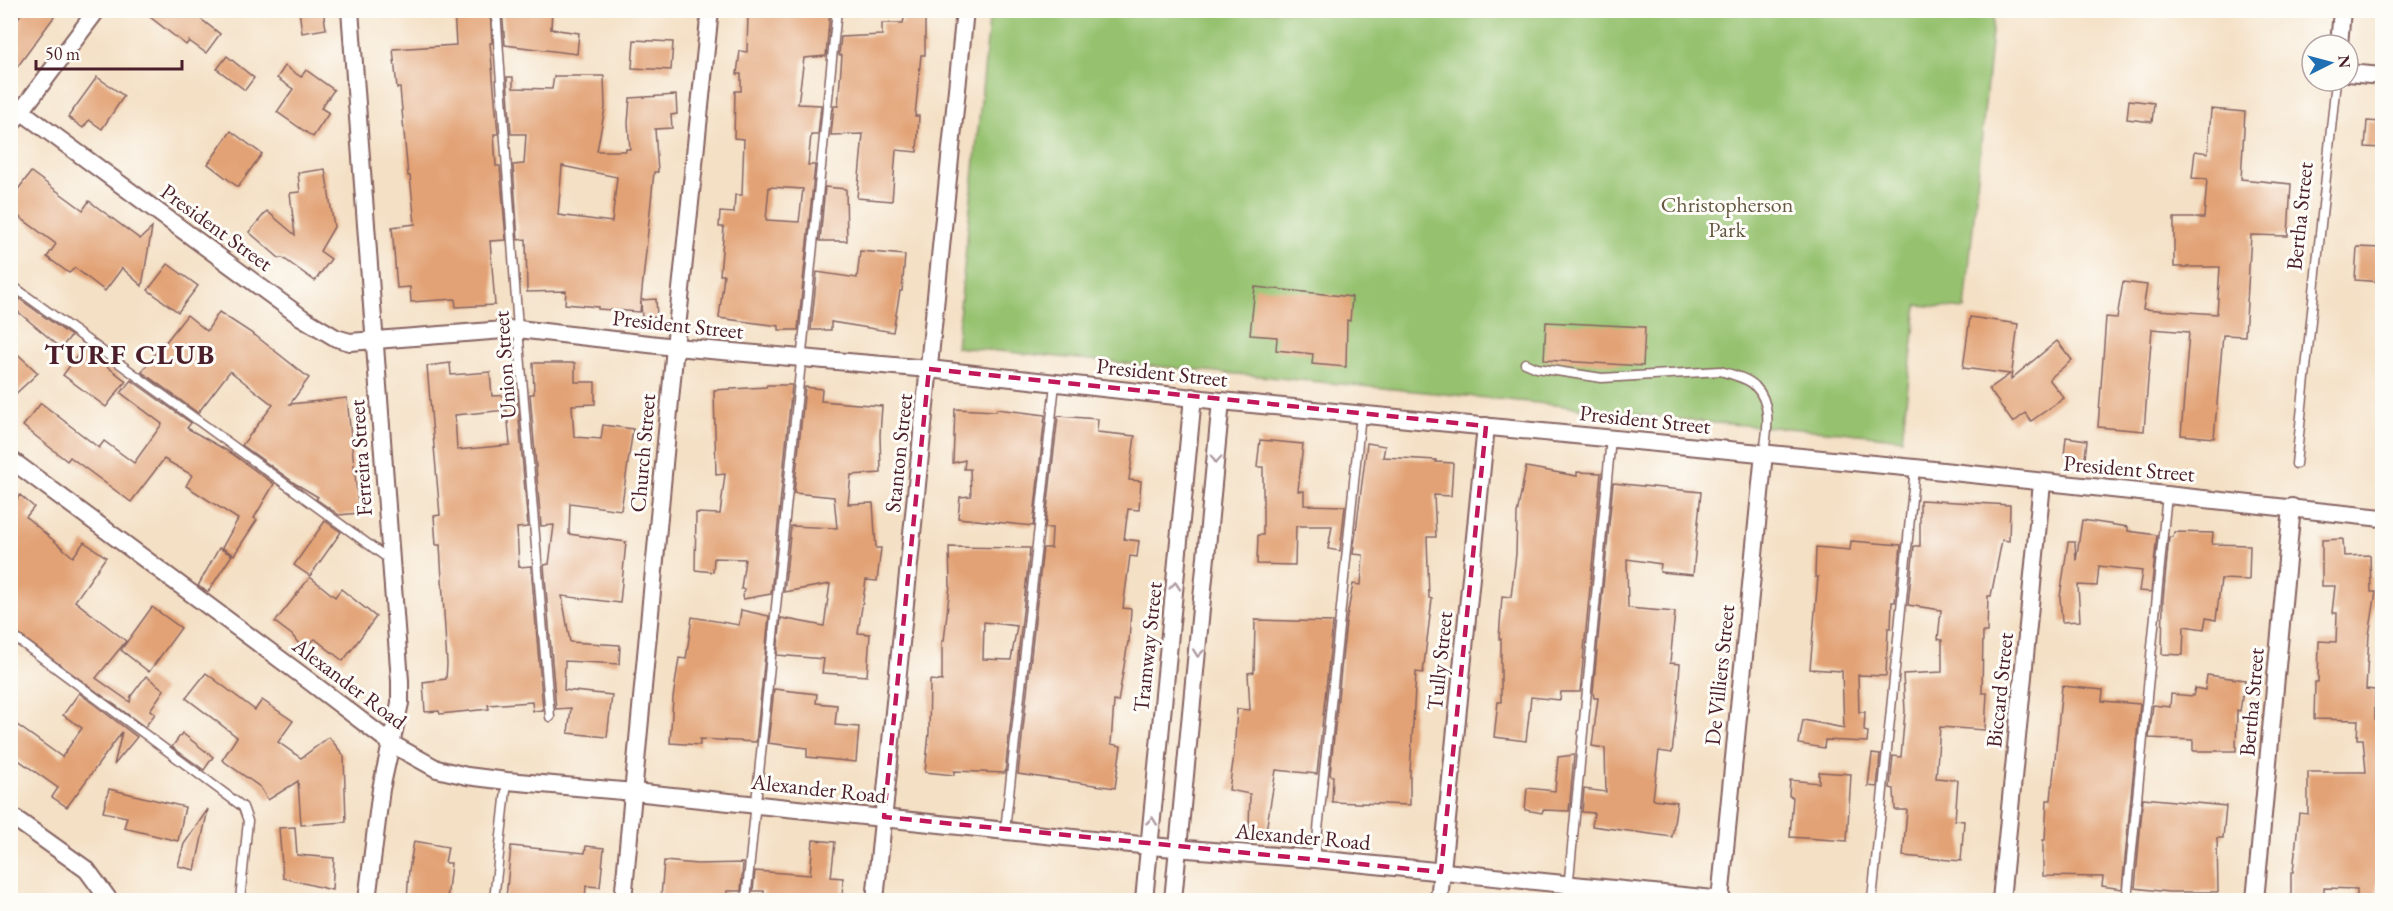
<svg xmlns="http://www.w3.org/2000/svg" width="2393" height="911" font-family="'EB Garamond',serif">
	<rect width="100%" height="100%" fill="#fdfcf7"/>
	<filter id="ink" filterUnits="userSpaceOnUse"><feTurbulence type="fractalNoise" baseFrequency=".0167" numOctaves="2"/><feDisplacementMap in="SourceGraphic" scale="12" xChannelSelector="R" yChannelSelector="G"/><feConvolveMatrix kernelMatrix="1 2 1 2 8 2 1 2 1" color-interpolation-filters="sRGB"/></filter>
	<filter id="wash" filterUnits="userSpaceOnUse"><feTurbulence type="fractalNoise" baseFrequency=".008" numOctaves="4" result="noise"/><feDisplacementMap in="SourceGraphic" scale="24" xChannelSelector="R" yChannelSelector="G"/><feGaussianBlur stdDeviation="1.35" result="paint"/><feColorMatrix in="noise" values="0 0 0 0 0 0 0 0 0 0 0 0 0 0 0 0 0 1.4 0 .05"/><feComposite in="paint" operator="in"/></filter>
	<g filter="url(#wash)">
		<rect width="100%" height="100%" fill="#f4e0c5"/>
		<path fill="#96c270" stroke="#70704e" stroke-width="1.5" d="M990 11H1994L1965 309 1917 305 1902 439 1841 432 1715 423 1528 402 956 347Z"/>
		<g id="blocks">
			<g fill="#e2a274" fill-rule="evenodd">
				<path d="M24 10H59L10 77V28Z"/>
				<path d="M141 10H189L220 34 206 53 189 41 186 45Z"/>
				<path d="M299 10H323L326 29 302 33Z"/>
				<path d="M454 10H490L492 43H490L498 134H494L496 166H500L506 240 490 241 495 305 456 307 455 299 411 302 410 287 397 288 392 227 415 224 410 176H408L400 88H397L393 49 456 45Z"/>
				<path d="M502 10H552L551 29 579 33 577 54 505 45Z"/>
				<path d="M906 10H925V55H921L915 116H919L917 152 896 150 892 201 857 198 863 134 831 135 834 106H838L842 55H839L841 37 882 35V23H903Z"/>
				<path d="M830 11 826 56 804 58 798 104 821 105 818 135H811L808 165H815L798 330H779V326L719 318 724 275H720L724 227H719L720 212 734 213 735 195H742L744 139 734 138 735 91H741V74H737L740 51 747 52 748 13 816 14V12ZM769 187 803 189 799 222 766 220Z"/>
				<path d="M634 40 673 42 671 70 632 68Z"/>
				<path d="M227 56 254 78 245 90 217 69Z"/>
				<path d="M285 66 301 77 306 70 334 90 321 108 329 113 313 137 277 112 293 89 277 78Z"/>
				<path d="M554 76H604L605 108 597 151H626V149H630L628 123 630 98 676 95 677 114 671 115 672 128 655 129 658 172H654L641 300 656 299 657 317 642 318 641 301 640 312 598 309V307L565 304 566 291 527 292 526 239 518 240 513 165 524 164 526 134H511L507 77H513V88L552 89ZM562 166 617 177 612 222 558 215Z"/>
				<path d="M97 77 124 96 102 129 89 120 83 128 68 117Z"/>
				<path d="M2129 100 2154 103 2152 122 2127 119Z"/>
				<path d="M2211 109 2245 112 2241 179 2291 184 2288 236 2251 235 2245 336 2223 335 2214 438 2181 435 2189 332 2152 329 2144 431 2098 427 2106 317 2117 318 2123 282 2147 285 2143 309 2217 314 2220 267H2174V218H2204L2207 179 2192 178 2195 151 2208 153Z"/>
				<path d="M2367 121 2382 122V148L2365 147Z"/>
				<path d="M231 131 262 154 238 187 208 164Z"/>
				<path d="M325 169 334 227 320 251 331 259 315 281 283 258H279L249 232 267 211 295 235 290 193 300 192 298 173Z"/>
				<path d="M31 172 83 210 89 201 140 239 152 228 142 286 122 268 105 291 75 268 69 273 47 257 56 244 10 210V200Z"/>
				<path d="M825 187 846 189 847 241H820Z"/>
				<path d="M2357 247 2382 248V282L2355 280Z"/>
				<path d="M860 251 905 255 902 291H900L893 332 831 322V330H811L817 272 857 278Z"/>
				<path d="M168 264 198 286 178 312 148 290Z"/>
				<path d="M1255 287 1352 297 1350 321 1347 320 1346 367 1312 364 1313 354 1276 350 1277 337 1250 335Z"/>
				<path d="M10 292 71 336 61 348 10 305Z"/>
				<path d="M219 312 256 336 309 378 290 404 347 398 359 513 339 515 316 499 318 497 296 484 242 445 273 405 230 371 198 413 142 372 163 342 165 343 187 315 207 331Z"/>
				<path d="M1970 317 2018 324 2011 379 2057 341 2072 360 2049 379 2064 398 2031 421 2025 413 2013 423 1989 389 2010 374 1963 368Z"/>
				<path d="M1546 322 1645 327 1643 366 1544 360Z"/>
				<path d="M10 347 38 373 10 399Z"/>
				<path d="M83 348 126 381 106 407 63 375Z"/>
				<path d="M450 363 451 375 490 372 492 396 517 395 528 527 517 528 519 567 531 566 543 710 533 711 532 702 488 705 489 709 440 714 439 711 425 712 423 682 446 679 447 664 440 545H436L434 516 440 515 427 366ZM507 410 510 445 457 450 455 415Z"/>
				<path d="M533 363H575V382H595V404L572 405 574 437 601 439 603 425 633 429 621 510 570 503 569 534 626 542 620 603 562 596 570 642 620 645 619 664 565 661 564 690 612 695 607 737 568 733 571 708 556 709 544 565 549 564 554 525 541 526 530 394H534Z"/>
				<path d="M131 380 191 423 187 428 231 453 274 484 254 518 257 520 234 555 222 548 238 519 186 486 192 475 164 459 131 502 70 457 67 461 23 426 41 403 99 448 104 441 134 463 162 424 121 393Z"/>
				<path d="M767 385H792L771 594 743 599 744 589H741L745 559 714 558 713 572 695 570 696 513 720 514 725 474 716 475 714 390 766 387Z"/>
				<path d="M805 387 822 389 821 401 882 406 880 435 881 473 851 475 848 504 873 503 876 548H881L877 581 866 580 858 633 870 634 867 676 822 673 824 659 777 655 781 618 824 626 830 584 784 592 791 526 837 528 834 497 794 493Z"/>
				<path d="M955 409 996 411 997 409 1045 415 1033 526 958 518 960 497 971 496 970 469H964L965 460 953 463Z"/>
				<path d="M1058 416 1098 419 1097 432 1135 436 1129 480 1141 481 1139 510 1128 509 1124 539 1139 541 1137 557 1130 556 1123 608 1131 609 1129 642H1128L1118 702 1114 701 1111 744 1121 746 1115 788 1018 774 1043 548H1051L1052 528H1045Z"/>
				<path d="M2066 437 2087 440 2085 458 2064 456Z"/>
				<path d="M1260 440 1303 444 1298 491H1304V505L1345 506 1340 551 1328 549 1332 526H1296L1295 565 1257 564 1258 535H1263V467H1257Z"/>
				<path d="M1367 443 1385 446 1383 457 1436 460V462L1453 463 1451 496 1434 495 1436 537H1427L1429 598 1432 599 1423 673 1416 672 1410 773V805L1332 802 1333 776 1330 775 1346 622 1353 584 1361 585 1363 555 1353 554Z"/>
				<path d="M1526 467 1577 476V472L1601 473 1580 692H1561L1560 700 1531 697 1526 741 1494 737 1498 702H1501V639H1499L1502 596 1511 597 1516 554 1517 514Z"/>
				<path d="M1613 483 1701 492 1693 575 1660 572 1661 564 1627 559 1628 608 1675 612 1670 663 1680 664 1676 719 1672 753 1659 751 1653 799 1677 802 1672 837 1592 826 1594 813 1582 812 1584 789 1606 792 1605 748 1592 746 1598 698H1594L1593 692Z"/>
				<path d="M20 495 34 507 26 517 73 557 84 542 106 557 75 601 126 641 96 678 130 702 131 696 146 676 164 690 150 710 155 714 145 727 10 628V504L12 505Z"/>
				<path d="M1920 500 2010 505 2009 541 2002 540 1991 596H1988L1987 632H1983L1982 693H1987L1985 730 1940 727 1936 778 1958 780 1955 820 1964 821 1961 861 1903 856 1907 810H1895L1894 789 1890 788 1893 756 1901 757 1905 711 1903 674 1942 672V640L1938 639 1941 610 1908 605 1914 546H1920Z"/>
				<path d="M2082 520 2128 527V531L2157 535 2151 592 2139 591 2142 571 2099 566 2097 586 2078 585 2080 621 2062 622 2060 597 2068 542H2075L2076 561Z"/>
				<path d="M325 521 341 532 310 576 294 565Z"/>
				<path d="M2174 532 2213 533 2212 544 2250 545 2249 580 2221 579 2216 620 2206 618 2204 629 2184 626 2183 655 2162 654 2163 600 2169 537H2173Z"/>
				<path d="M2343 539 2344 556 2370 555 2371 592H2376L2369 635 2366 689 2375 690V719H2382V846L2378 885 2375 900H2357V889L2324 888V900H2291V872H2293L2299 813 2308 814V772H2366L2363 739H2357L2358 720 2314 719 2315 682H2318L2319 641 2336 642 2337 613H2332L2335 586H2322V540Z"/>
				<path d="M1851 541 1901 545 1895 602H1892L1891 628H1888L1886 676 1858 675 1859 712H1865L1864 731 1868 732 1867 742 1825 740 1824 748 1799 744 1803 720 1844 728 1842 671 1810 669 1818 577H1815L1816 547 1850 550Z"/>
				<path d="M949 547 1030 548 1005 773 954 771V775L925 772 929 733 930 680 942 681V641H944L950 585ZM984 622 1017 626 1011 660 983 659Z"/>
				<path d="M219 548 232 555 208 592 198 586Z"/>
				<path d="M310 577 335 597 341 589 376 617 343 661 315 639 303 649 292 635 275 622Z"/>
				<path d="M152 607 181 628 149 672 121 650Z"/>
				<path d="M741 610 769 616 756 742 700 739V745L670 743 673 698 679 658 686 659 692 617 739 625Z"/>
				<path d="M1255 620 1333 622 1317 774 1276 770 1266 831 1249 830 1250 794 1229 790 1234 755 1237 709 1250 710 1248 673 1254 672Z"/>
				<path d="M206 673 255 710 262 700 293 721 278 742 301 758 329 737 344 756 346 822 301 825 298 781 268 800 260 787 222 760 237 737 186 698Z"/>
				<path d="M2207 675 2245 680 2240 711 2237 710 2236 751H2193V740L2149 738 2153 705 2170 707 2171 694 2193 696 2195 688 2205 690Z"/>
				<path d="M2062 686 2103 690 2102 701 2140 704 2122 889 2102 886 2103 877 2043 876V840H2045L2047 800H2051Z"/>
				<path d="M774 689 817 694 816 703 837 705 835 725 859 727 856 762 807 757V748L768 743Z"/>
				<path d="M79 693 137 737 114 765 122 732 67 807 52 797 58 788 10 754V720L62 757 82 728 63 715Z"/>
				<path d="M182 733 213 757 204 770 172 747Z"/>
				<path d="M1872 754 1880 755 1877 787 1868 786Z"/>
				<path d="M1574 755 1569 811 1543 810 1542 813 1525 810 1527 788 1555 791 1558 757Z"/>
				<path d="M1819 772 1851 774 1847 841 1790 837 1793 797 1789 796 1790 780 1819 783Z"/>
				<path d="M109 789 185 807 178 841 124 828 127 817 103 812Z"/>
				<path d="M2143 798 2226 806 2223 838H2217L2218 892H2168L2135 888Z"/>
				<path d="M208 809 195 870 178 866 184 844Z"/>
				<path d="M295 827 297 855 334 858 332 890 283 878 279 828Z"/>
				<path d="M813 840 835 842 831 877 843 878 842 900H763L764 891H753L755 871 810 875Z"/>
				<path d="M414 841 448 847 445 863H451L447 900H407L409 870Z"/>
				<path d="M511 846 585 853 586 846 604 848 600 887 586 886 585 900H513L514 898H506Z"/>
				<path d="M664 861 697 864 743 863 741 891H727L726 900 661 897Z"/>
			</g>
		</g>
	</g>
	<g filter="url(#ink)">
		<use href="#blocks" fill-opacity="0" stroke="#866361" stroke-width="1.5"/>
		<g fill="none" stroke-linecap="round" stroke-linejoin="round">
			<g stroke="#866361" stroke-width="11">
				<g id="service">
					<path d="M496 10 518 329 550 717"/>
					<path d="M10 284 390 560"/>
					<path d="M1525 363 1537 368 1602 378 1720 371C1730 374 1748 378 1755 386 1773 404 1767 432 1764 453"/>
					<path d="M2296 464 2336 81"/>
					<path d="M10 634 243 807 248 821 240 900"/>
					<path d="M1005 830 1055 384"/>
					<path d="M1315 859 1361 414"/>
					<path d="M494 900 507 781"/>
					<path d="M746 900 837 10"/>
					<path d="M1567 900 1611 438"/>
					<path d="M1872 900 1915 468"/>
					<path d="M2127 900 2167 494"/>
					<path d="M2381 900 2382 889"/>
				</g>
			</g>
			<g stroke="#866361" stroke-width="20">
				<g id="minor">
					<path d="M350 10 400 681V703L381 789 367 900"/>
					<path d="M2339 45 2342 10"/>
					<path d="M2348 73 2382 76"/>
					<path d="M10 103 301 317 336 338 350 342 518 329 675 347 929 369 1221 401 1915 468 2382 518"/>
					<path d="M10 126 97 10"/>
					<path d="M10 459 300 674 392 744 437 769 467 776 507 781 634 792 1150 846 1315 859 1723 900"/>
					<path d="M10 815 87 870 109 900"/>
					<path d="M623 900 675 347 710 10"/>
					<path d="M875 900 965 10"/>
					<path d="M1144 900 1193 397"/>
					<path d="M1173 900 1221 401"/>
					<path d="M1439 900 1486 426"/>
					<path d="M1720 900 1764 453"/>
					<path d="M2001 900 2042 483"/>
					<path d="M2255 900 2292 507"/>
				</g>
			</g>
			<use href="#service" stroke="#fff" stroke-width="8"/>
			<use href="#minor" stroke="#fff" stroke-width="16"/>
		</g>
		<defs><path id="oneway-chevron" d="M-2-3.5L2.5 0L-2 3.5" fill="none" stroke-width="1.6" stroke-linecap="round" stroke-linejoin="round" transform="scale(1.5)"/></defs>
		<g stroke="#ae9aa0">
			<use href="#oneway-chevron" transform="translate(1216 459) rotate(95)"/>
			<use href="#oneway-chevron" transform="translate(1175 586) rotate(-85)"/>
			<use href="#oneway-chevron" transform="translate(1198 653) rotate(96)"/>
			<use href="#oneway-chevron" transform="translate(1152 821) rotate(-84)"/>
		</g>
	</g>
	<path fill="none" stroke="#c2185b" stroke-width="4.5" stroke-dasharray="12 8" stroke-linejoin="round" d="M929 369 1486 426 1441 872 884 817Z"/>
	<g text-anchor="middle" stroke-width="6" stroke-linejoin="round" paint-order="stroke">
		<g font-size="22" fill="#655843" stroke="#fdfcf7">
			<text x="1727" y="212">Christopherson<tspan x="1727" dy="25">Park</tspan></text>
		</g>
		<g font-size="22" fill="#4a1f2b" stroke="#fdfcf7">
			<text transform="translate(2299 216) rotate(-84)" y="8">Bertha Street</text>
			<text transform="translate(217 227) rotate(36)" y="8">President Street</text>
			<text transform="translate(678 324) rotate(6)" y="8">President Street</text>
			<text transform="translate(504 365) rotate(-94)" y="8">Union Street</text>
			<text transform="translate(1162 372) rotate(6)" y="8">President Street</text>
			<text transform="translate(1645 419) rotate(6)" y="8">President Street</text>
			<text transform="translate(642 453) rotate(-85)" y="8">Church Street</text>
			<text transform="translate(898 453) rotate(-84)" y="8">Stanton Street</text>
			<text transform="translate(360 458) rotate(-94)" y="8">Ferreira Street</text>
			<text transform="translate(2129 468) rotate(5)" y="8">President Street</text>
			<text transform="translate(1147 647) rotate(-84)" y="8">Tramway Street</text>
			<text transform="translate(1439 661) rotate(-84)" y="8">Tully Street</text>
			<text transform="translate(1719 675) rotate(-84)" y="8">De Villiers Street</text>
			<text transform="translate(350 683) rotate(37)" y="8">Alexander Road</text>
			<text transform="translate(1999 690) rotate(-84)" y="8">Biccard Street</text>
			<text transform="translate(2251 702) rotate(-85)" y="8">Bertha Street</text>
			<text transform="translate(819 788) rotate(6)" y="8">Alexander Road</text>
			<text transform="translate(1303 836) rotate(5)" y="8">Alexander Road</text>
		</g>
		<g font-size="28" font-weight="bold" letter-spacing="1.5" fill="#4a1f2b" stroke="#fdfcf7">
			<text x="130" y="364">TURF CLUB</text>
		</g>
	</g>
	<rect width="2393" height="911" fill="none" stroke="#fdfcf7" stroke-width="36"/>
	<g transform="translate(2330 63) rotate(84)"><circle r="28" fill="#fdfcf7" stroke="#b5a4a5" stroke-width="1.5"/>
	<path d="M0-4.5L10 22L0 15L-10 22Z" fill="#1f6fb2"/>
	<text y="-9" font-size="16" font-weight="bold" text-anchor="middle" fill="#4a1f2b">N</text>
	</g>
	<path d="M36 60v9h146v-9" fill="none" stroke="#4a1f2b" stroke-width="3"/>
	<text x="45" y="60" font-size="18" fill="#4a1f2b" stroke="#fdfcf7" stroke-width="4.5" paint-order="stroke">50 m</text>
</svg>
